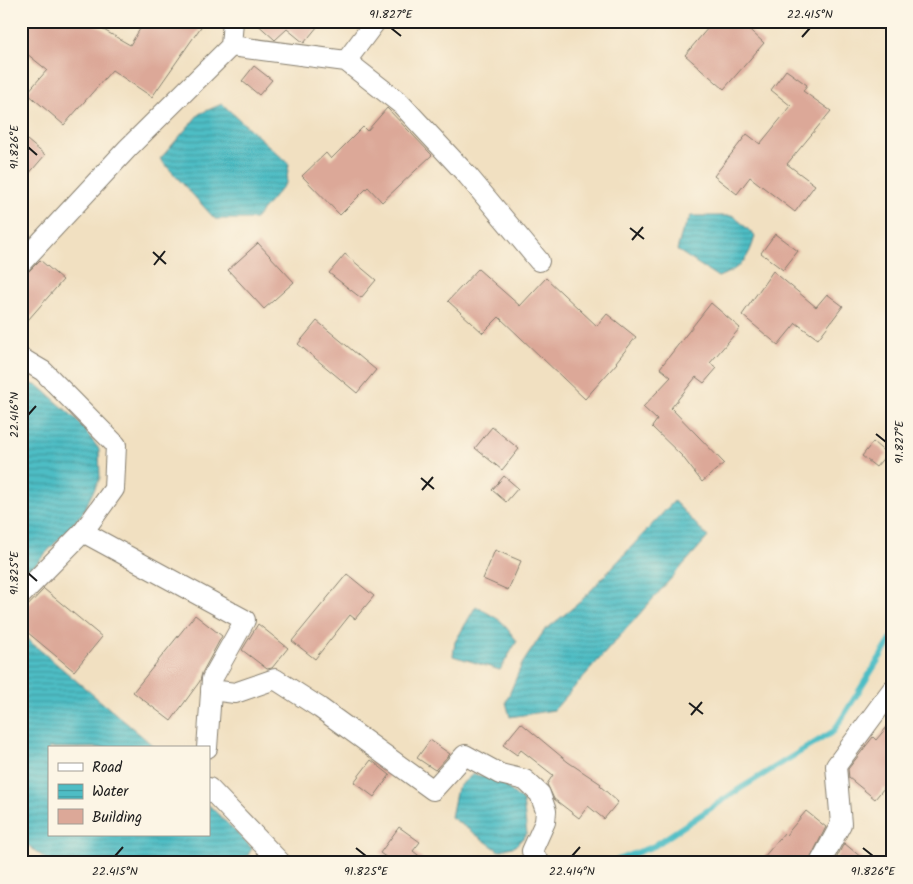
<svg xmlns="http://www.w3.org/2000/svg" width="913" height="884" font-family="Kalam,sans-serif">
	<defs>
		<pattern id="water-rules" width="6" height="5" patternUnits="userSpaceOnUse" patternTransform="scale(1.25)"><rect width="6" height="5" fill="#4ebdc5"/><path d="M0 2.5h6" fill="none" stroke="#40999f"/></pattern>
	</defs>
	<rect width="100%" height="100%" fill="#fcf5e5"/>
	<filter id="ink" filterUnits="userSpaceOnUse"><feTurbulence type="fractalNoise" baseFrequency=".02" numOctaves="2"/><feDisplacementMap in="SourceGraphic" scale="10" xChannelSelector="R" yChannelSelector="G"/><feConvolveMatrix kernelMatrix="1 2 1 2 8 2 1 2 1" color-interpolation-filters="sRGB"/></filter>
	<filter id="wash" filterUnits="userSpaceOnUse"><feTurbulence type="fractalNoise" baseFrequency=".0096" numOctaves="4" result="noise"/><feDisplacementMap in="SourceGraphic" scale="20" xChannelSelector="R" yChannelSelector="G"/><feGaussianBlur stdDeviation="1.12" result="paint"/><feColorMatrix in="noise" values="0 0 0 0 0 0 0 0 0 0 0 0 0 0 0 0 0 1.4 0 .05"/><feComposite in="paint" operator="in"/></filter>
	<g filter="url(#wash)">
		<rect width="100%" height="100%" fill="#f1e0c1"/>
		<g fill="url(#water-rules)" stroke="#356c70">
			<path d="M222 104 289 164 286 183 255 219H215L160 159 199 114Z"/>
			<path d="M691 216H734L755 236C749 259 741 268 718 277L677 250 682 232Z"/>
			<path d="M21 380 40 387 77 420 99 449 100 478 82 514 21 580Z"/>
			<path d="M674 501 708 537 554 710 510 717 506 702 522 664 544 631 580 602Z"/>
			<path d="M476 606 501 621 517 641 500 670 453 656 455 642Z"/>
			<path d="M21 634 156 748H49V835H209V805L252 848 244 863H51L21 840Z"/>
			<path d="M473 774 498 780 523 801 527 834 515 846 499 851 451 817 457 788Z"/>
		</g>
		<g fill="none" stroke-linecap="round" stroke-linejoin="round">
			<path stroke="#4ebdc5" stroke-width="6" d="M610 863 654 846 741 788 834 731 892 638"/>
		</g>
		<g id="blocks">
			<g fill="#dca898">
				<path d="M31 21H88L130 45 145 21H205L152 97 112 70 64 125 27 93 47 70 21 49V33Z"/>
				<path d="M254 21H322L304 43 287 29 275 40Z"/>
				<path d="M714 21H740L764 43 724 89 685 55Z"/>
				<path d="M254 66 272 80 259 95 242 81Z"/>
				<path d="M786 70 807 85 803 91 831 111 787 164 815 185 795 212 750 177 737 194 714 176 747 134 760 144 791 106 771 90Z"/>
				<path d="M387 108 432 155 382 202 368 187 340 215 302 176 326 153 331 159 363 127 367 131Z"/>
				<path d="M21 135 45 155 21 183Z"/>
				<path d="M775 234 798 251 783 270 761 253Z"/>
				<path d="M258 243 294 282 264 309 228 270Z"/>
				<path d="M345 254 376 280 361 298 329 273Z"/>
				<path d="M40 260 63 280 21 328V275L29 271Z"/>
				<path d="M478 269 520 306 546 278 597 326 607 314 636 337 616 362 617 363 585 399 499 317 483 333 448 301Z"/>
				<path d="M773 271 816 307 827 294 843 306 818 339 796 323 778 345 742 315Z"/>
				<path d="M711 303 740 328 710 363 717 368 704 383 696 377 671 408 724 463 702 482 682 456 652 427 657 420 643 407 671 377 660 368Z"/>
				<path d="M317 321 376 370 357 393 298 344Z"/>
				<path d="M492 427 519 449 502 470 475 448Z"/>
				<path d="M873 442 887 454 876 467 862 456Z"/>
				<path d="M504 476 518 488 506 502 492 490Z"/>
				<path d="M495 550 521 561 508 590 483 579Z"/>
				<path d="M347 574 374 596 355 619 350 615 315 659 292 641Z"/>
				<path d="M44 589 102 637 74 671 21 627V613Z"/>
				<path d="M195 615 222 636 202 673 200 681 171 721 133 692Z"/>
				<path d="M258 624 288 648 272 668 267 669 242 650Z"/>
				<path d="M892 721V794L884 788 875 799 849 778 848 769 873 737 876 740Z"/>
				<path d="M521 723 568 762 601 784 600 786 618 802 604 819 588 806 579 818 554 799 547 784 553 775 521 750 517 755 503 745Z"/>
				<path d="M430 740 450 754 435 770 417 758Z"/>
				<path d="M371 760 390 775 374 797 354 782Z"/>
				<path d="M806 811 826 827 808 863H759L784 833 786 835Z"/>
				<path d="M399 827 420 842 413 851 428 863H394L380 853Z"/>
				<path d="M844 843 868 863H834Z"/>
			</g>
		</g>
	</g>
	<g filter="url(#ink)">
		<use href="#blocks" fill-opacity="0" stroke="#867e6e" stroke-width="1"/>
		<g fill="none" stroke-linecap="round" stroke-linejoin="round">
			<g stroke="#867e6e" stroke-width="22">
				<g id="street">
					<path d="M231 46 346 61 401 104 468 176 539 261"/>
					<path d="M346 61 376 21"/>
					<path d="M21 263 128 148 231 46 233 21"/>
					<path d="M21 358 43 371 116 445 114 489 83 532 21 595"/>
					<path d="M83 532 245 620 212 679 207 748"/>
					<path d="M211 690 235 693 275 679 320 708 433 790 465 755 500 774 525 780 540 794 546 811 545 822 532 851 539 863"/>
					<path d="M209 788 281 863"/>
					<path d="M820 863 841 824 836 766 892 690"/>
				</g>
			</g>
			<use href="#street" stroke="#fff" stroke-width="20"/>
		</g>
	</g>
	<path fill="none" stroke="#1c1c1c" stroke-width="2" d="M391 28 401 36M802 37 810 28M28 147 37 155M630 228 644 239M632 240 643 227M153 252 166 264M154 265 165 251M28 415 36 406M876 434 886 442M421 478 434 489M422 490 433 477M28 573 37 581M689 703 703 714M691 715 702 702M356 848 366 856M863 848 873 856M115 856 123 847M572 856 580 847"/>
	<rect width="913" height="884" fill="none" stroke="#fcf5e5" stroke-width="55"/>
	<rect x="48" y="746" width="162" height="90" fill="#fcf5e5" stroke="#a29e95"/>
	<rect x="58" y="763" width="25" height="8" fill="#ffffff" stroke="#a29e95"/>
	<text x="92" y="772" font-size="15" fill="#1c1c1c">Road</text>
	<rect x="58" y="784" width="25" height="15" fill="url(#water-rules)" stroke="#a29e95"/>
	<text x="92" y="796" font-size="15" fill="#1c1c1c">Water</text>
	<rect x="58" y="809" width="25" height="15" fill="#dca898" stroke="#a29e95"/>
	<text x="92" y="822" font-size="15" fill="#1c1c1c">Building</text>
	<rect x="28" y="28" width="858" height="828" fill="none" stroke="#1c1c1c" stroke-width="2"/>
	<g font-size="12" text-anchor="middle" fill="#1c1c1c">
		<text x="391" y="18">91.827°E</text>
		<text x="810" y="18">22.415°N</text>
		<text transform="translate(14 147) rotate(-90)" y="4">91.826°E</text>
		<text transform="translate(14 415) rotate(-90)" y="4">22.416°N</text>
		<text transform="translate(899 442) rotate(-90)" y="4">91.827°E</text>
		<text transform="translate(14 573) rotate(-90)" y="4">91.825°E</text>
		<text x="115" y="875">22.415°N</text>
		<text x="366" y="875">91.825°E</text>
		<text x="572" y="875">22.414°N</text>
		<text x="873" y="875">91.826°E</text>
	</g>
</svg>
